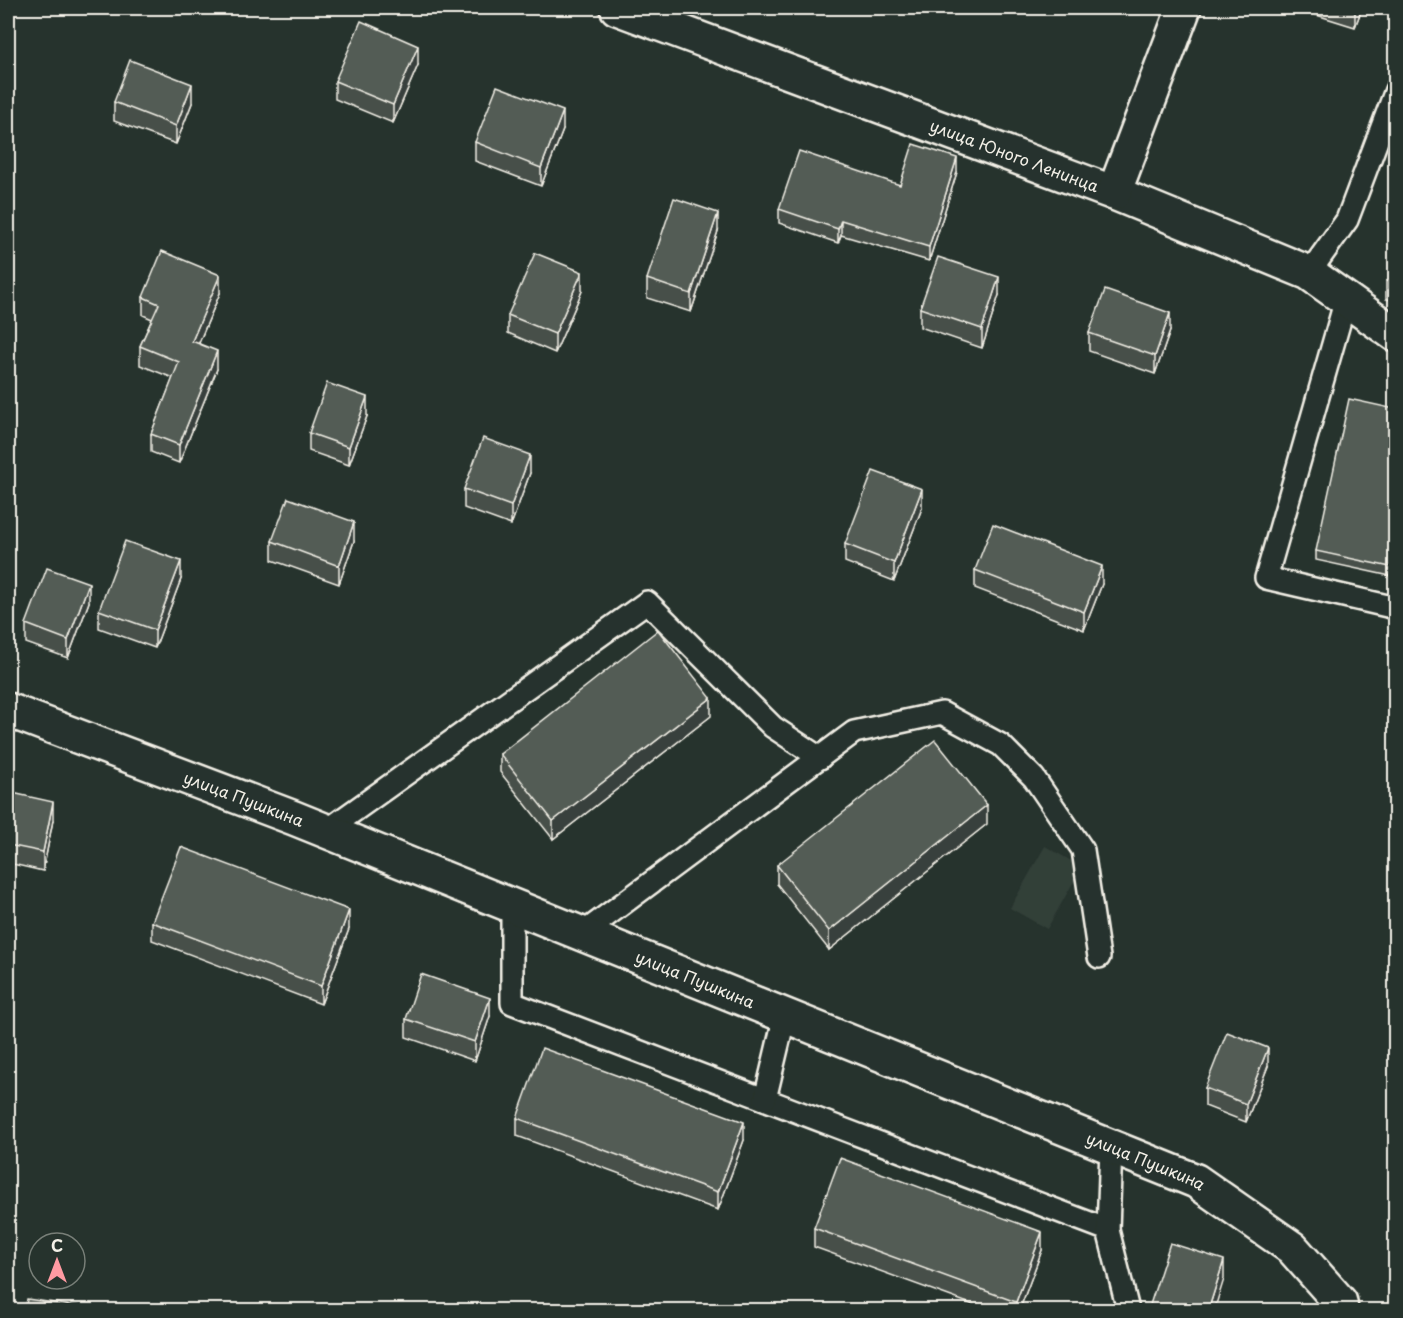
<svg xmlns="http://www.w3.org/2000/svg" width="1403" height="1318" font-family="'Playpen Sans',sans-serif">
	<rect width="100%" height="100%" fill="#26332d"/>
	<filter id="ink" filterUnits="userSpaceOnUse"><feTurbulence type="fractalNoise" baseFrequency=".0167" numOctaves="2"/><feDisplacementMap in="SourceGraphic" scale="12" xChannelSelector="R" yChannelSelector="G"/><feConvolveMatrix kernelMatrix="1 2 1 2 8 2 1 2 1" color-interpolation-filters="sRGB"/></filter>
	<g filter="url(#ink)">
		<path fill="#333f39" d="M1045 846 1082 867 1047 929 1010 908Z"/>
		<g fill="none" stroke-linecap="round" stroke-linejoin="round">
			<g stroke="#f4f1e8" stroke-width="26">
				<g id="lane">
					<path d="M1309 273 1347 220 1396 90"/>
					<path d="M1346 299 1266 578 1396 608"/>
					<path d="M326 831 647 602 773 727 820 758"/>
					<path d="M512 906V1003L1108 1230"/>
					<path d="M582 934 854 732 942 713 1001 745 1034 778 1083 850 1099 957"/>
					<path d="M765 1099 785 1015"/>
					<path d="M1111 1147 1108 1230 1128 1310"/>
				</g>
			</g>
			<g stroke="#f4f1e8" stroke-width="38">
				<g id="street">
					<path id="s1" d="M617 8 1114 193 1309 273 1396 335"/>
					<path d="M1114 193 1184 8"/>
					<path id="s2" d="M8 710 294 818 1196 1181 1292 1248 1340 1302 1341 1310"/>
				</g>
			</g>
			<use href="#lane" stroke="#26332d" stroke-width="21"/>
			<use href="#street" stroke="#26332d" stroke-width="33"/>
		</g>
		<g fill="#474f49" stroke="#f4f1e8" stroke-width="1.5">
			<path d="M1294 8H1362L1355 27Z"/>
			<path d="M418 65 393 123 335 99V81Z"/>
			<path d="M114 102 192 103 176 144 114 121Z"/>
			<path d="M563 130 541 186 475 161V142Z"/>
			<path d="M957 172 929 261 841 235 838 243 779 223V209L900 185Z"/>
			<path d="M718 231 691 312 647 298V279Z"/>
			<path d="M1395 279V301L1386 299V281Z"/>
			<path d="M582 291 555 353 508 333V315Z"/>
			<path d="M220 293 199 343 217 369 179 463 151 452V434L173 378 140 365V346L152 319 143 315V297Z"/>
			<path d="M999 295 982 348 920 327V308Z"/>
			<path d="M1170 331 1155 374 1089 351V333Z"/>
			<path d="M1395 409V577L1316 560V551Z"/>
			<path d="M367 416 349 465 309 451V433Z"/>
			<path d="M530 473 511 525 464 508V489Z"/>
			<path d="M922 508 894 581 845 562V544Z"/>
			<path d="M272 541H354L339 584 272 560Z"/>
			<path d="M975 570 1102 584 1084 630 975 588Z"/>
			<path d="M181 579 155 648 99 628V610Z"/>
			<path d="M89 602 68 658 26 643V624Z"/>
			<path d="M711 716 553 839 500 772V754Z"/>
			<path d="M8 792 53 820 43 871 8 863Z"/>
			<path d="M987 824 829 950 777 884V865Z"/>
			<path d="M152 922 349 929 321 1004 152 940Z"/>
			<path d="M490 1016 475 1061 406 1037V1019Z"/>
			<path d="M1268 1066 1246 1122 1205 1106V1088Z"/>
			<path d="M517 1118 744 1140 718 1210 517 1136Z"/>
			<path d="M814 1228 1042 1250 1019 1311H990L814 1247Z"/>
		</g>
		<g fill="#39403c" stroke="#f4f1e8" stroke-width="1.5">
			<path d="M1357 8H1362L1355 27V12Z"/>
			<path d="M418 46V65L393 123V105Z"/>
			<path d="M192 84V103L176 144V126Z"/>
			<path d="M11 105V123L8 134V115Z"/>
			<path d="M563 111V130L541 186V168Z"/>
			<path d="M957 158V172L929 261V247Z"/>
			<path d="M718 213V231L691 312V294Z"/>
			<path d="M841 220V235L838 243V229Z"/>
			<path d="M582 272V291L555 353V334Z"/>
			<path d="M220 275V293L192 359V341Z"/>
			<path d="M999 277V295L982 348V329Z"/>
			<path d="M1170 313V331L1155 374V356Z"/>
			<path d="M217 351V369L179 463V445Z"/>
			<path d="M367 397V416L349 465V447Z"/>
			<path d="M530 455V473L511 525V506Z"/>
			<path d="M922 489V508L894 581V563Z"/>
			<path d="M354 522V541L339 584V566Z"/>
			<path d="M181 561V579L155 648V630Z"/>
			<path d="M1102 566V584L1084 630V612Z"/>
			<path d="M89 583V602L68 658V640Z"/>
			<path d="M711 698V716L553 839V821Z"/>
			<path d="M53 802V820L43 871V852Z"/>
			<path d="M987 805V824L829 950V931Z"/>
			<path d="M349 910V929L321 1004V986Z"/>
			<path d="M490 998V1016L475 1061V1042Z"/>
			<path d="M1268 1048V1066L1246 1122V1104Z"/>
			<path d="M744 1122V1140L718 1210V1192Z"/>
			<path d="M1042 1232V1250L1019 1311H1016V1302Z"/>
			<path d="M1224 1260V1279L1214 1311H1208Z"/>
		</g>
		<g fill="#525c55" stroke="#f4f1e8" stroke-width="1.5">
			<path d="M1340 8H1357L1355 12Z"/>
			<path d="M361 21 418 46 393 105 335 81Z"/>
			<path d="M130 60 192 84 176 126 114 102Z"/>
			<path d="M497 86 563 111 541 168 475 142Z"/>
			<path d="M8 104 11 105 8 115Z"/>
			<path d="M913 144 957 158 929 247 841 220 838 229 779 209 799 151 900 185Z"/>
			<path d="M674 198 718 213 691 294 647 279Z"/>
			<path d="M162 251 220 275 192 341 217 351 179 445 151 434 179 362 140 346 159 304 143 297Z"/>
			<path d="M535 253 582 272 555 334 508 315Z"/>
			<path d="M938 257 999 277 982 329 920 308Z"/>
			<path d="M1395 279V283L1386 281Z"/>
			<path d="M1105 290 1170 313 1155 356 1089 333Z"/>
			<path d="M327 383 367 397 349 447 309 433Z"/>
			<path d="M1349 399 1395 409V568L1316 551Z"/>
			<path d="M483 438 530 455 511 506 464 489Z"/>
			<path d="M873 471 922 489 894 563 845 544Z"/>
			<path d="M288 498 354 522 339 566 272 541Z"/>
			<path d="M993 524 1102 566 1084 612 975 570Z"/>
			<path d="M125 541 181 561 155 630 99 610Z"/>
			<path d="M47 568 89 583 68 640 26 624Z"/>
			<path d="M658 630 711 698 553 821 500 754Z"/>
			<path d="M935 740 987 805 829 931 777 865Z"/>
			<path d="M8 792 53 802 43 852 8 845Z"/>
			<path d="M181 847 349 910 321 986 152 922Z"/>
			<path d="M421 974 490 998 475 1042 406 1019Z"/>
			<path d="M1227 1032 1268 1048 1246 1104 1205 1088Z"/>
			<path d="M542 1048 744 1122 718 1192 517 1118Z"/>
			<path d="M840 1158 1042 1232 1016 1302 814 1228Z"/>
			<path d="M1170 1243 1224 1260 1208 1311H1148Z"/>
			<path d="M27 1299 81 1307V1311H25Z"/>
		</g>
	</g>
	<g text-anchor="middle" stroke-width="6" stroke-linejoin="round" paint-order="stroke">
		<g font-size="16" fill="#f4f1e8" stroke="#26332d">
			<text dy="6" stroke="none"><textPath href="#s1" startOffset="424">улица Юного Ленинца</textPath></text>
			<text dy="6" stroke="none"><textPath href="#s2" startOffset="252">улица Пушкина</textPath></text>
			<text dy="6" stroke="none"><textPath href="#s2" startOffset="738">улица Пушкина</textPath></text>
			<text dy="6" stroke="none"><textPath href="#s2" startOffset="1224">улица Пушкина</textPath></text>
		</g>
	</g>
	<rect width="1403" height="1318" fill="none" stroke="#26332d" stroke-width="30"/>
	<rect x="15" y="15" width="1373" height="1288" fill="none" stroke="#f4f1e8" stroke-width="2" filter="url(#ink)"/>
	<g transform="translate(57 1261)"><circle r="28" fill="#26332d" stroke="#787f78" stroke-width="1.5"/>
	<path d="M0-4.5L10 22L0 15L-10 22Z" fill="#ff9aa2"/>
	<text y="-9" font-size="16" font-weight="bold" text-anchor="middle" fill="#f4f1e8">С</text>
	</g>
</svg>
